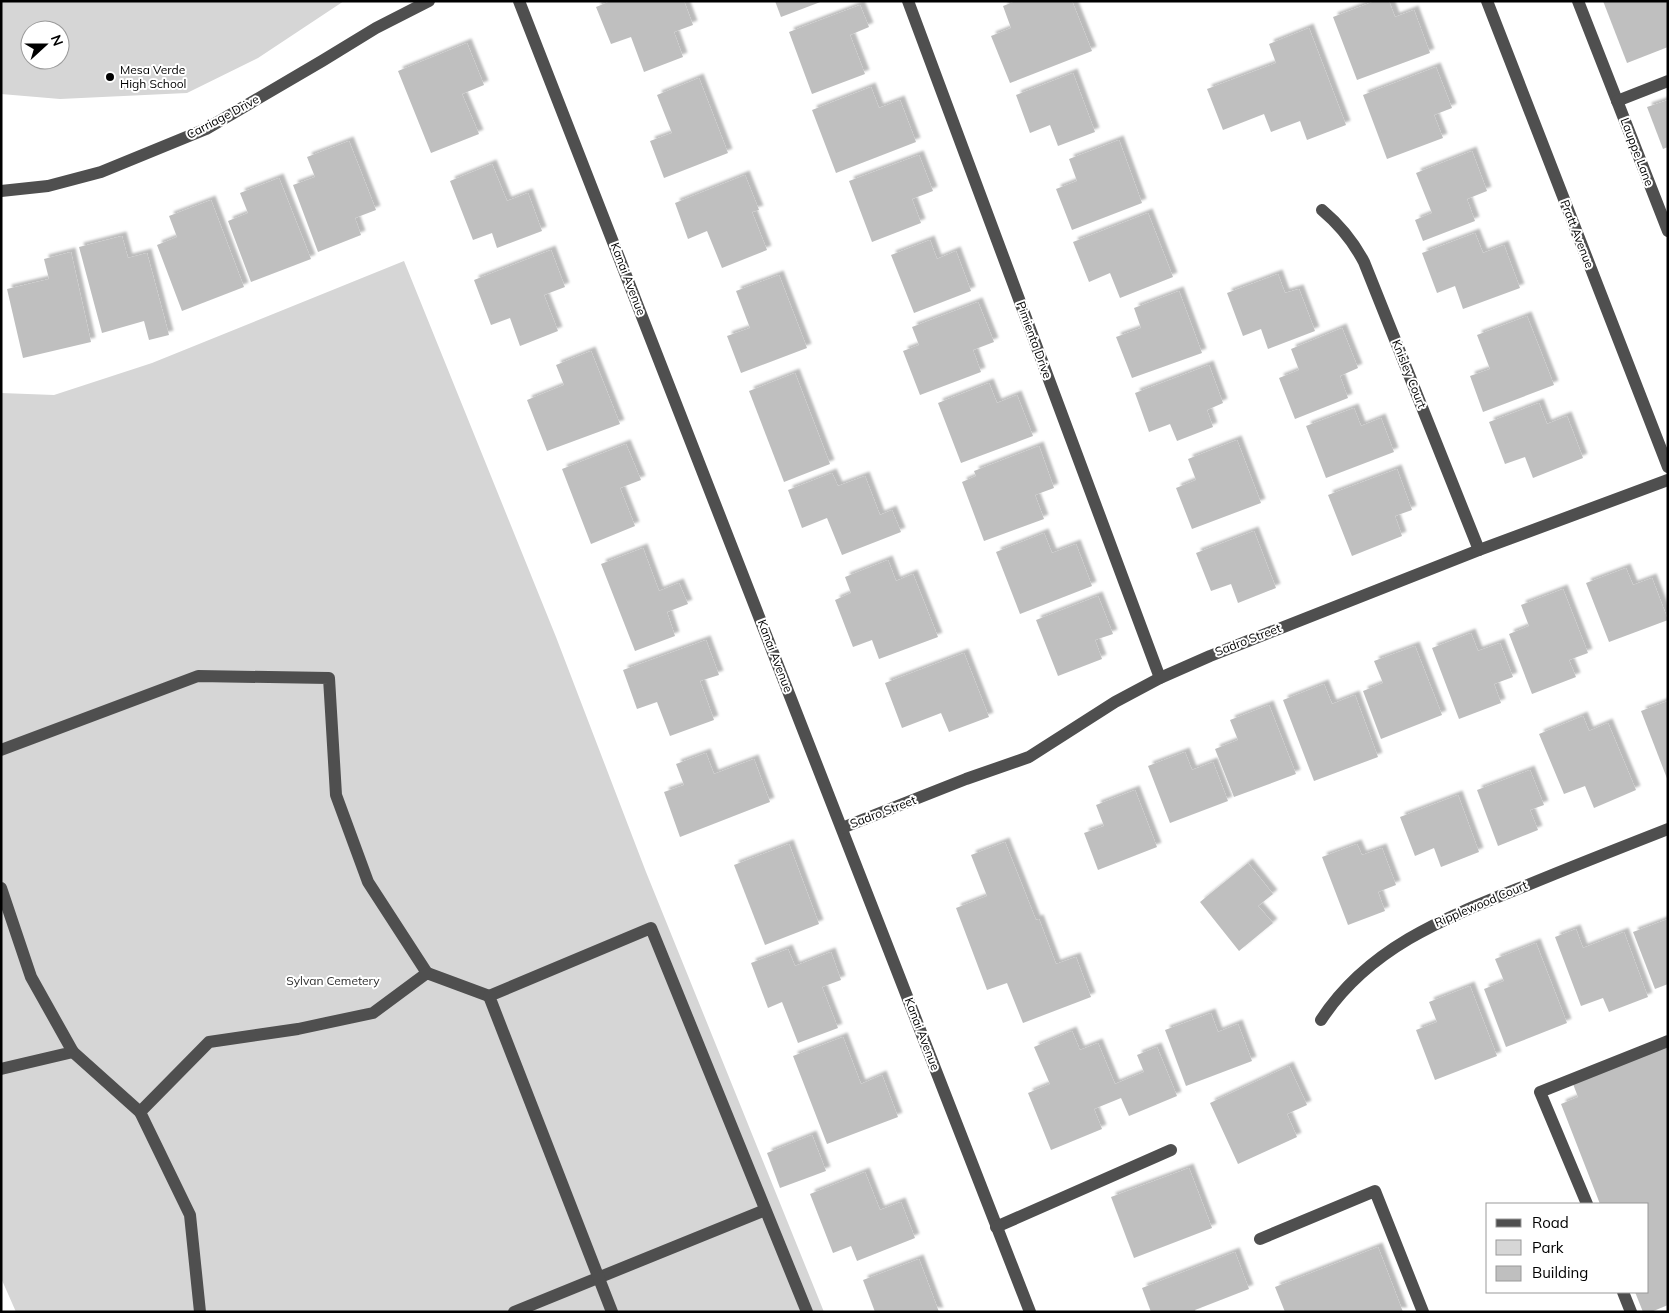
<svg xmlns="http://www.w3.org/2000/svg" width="1669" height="1313" font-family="Mulish,sans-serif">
	<defs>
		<filter id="shadow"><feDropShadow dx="4.5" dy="-4.5" stdDeviation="1" flood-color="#0004"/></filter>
	</defs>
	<rect width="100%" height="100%" fill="#fff"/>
	<g fill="#d6d6d6" fill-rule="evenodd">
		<path d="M1 1H344L258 58 187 93 60 99 1 94ZM30 30H60V60H30Z"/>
		<path d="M404 261 556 637 646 872 824 1312H16L1 1278V393L54 395 152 363Z"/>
	</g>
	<g fill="#bfbfbf" filter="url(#shadow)">
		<path d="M611 1H684L693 25 674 32 683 57 644 72 631 37 611 44 596 7Z"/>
		<path d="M775 1H823L781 17Z"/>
		<path d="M1016 1H1072L1092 51 1010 83 991 36 1011 28 1003 6Z"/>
		<path d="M1375 1H1389L1395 17 1414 10 1430 53 1357 80 1333 17Z"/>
		<path d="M1603 1H1668V47L1627 63Z"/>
		<path d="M860 5 869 27 850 35 865 74 812 94 789 32Z"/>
		<path d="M1309 28 1346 125 1307 140 1300 121 1271 132 1264 114 1223 130 1207 89 1276 63 1269 44Z"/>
		<path d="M467 43 484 85 462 94 479 134 431 153 398 71Z"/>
		<path d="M1436 67 1452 108 1434 115 1443 138 1387 159 1363 95Z"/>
		<path d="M1073 73 1095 132 1058 146 1050 125 1030 133 1016 95Z"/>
		<path d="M699 78 728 153 664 178 650 141 672 133 657 95Z"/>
		<path d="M871 87 879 108 900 100 916 142 836 173 812 110Z"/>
		<path d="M1668 100V147L1663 149 1647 107Z"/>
		<path d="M1119 140 1142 203 1072 230 1056 189 1077 181 1069 159Z"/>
		<path d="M349 141 376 210 355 218 361 235 318 252 293 185 315 177 307 157Z"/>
		<path d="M1472 151 1487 191 1467 199 1475 221 1423 241 1415 220 1432 213 1416 173Z"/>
		<path d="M919 155 933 191 912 199 921 223 872 242 849 181Z"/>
		<path d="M492 164 507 201 528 193 542 231 497 248 492 233 473 240 450 181Z"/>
		<path d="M745 175 759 210 752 212 767 250 722 268 707 231 688 239 675 203Z"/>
		<path d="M279 178 311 259 251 282 228 221 248 213 240 193Z"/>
		<path d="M211 200 244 287 182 311 157 245 177 237 169 216Z"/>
		<path d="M1148 213 1173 277 1120 298 1110 273 1089 282 1073 242Z"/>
		<path d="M1475 233 1483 253 1504 245 1520 288 1463 309 1455 286 1437 293 1422 253Z"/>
		<path d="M122 236 128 258 147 253 169 335 149 340 144 321 102 333 79 247Z"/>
		<path d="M930 240 937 259 956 251 971 291 914 313 891 255Z"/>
		<path d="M551 250 565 287 544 295 558 331 520 346 510 318 491 325 474 280Z"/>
		<path d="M71 252 91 342 23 358 7 289 49 279 44 259Z"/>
		<path d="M1278 274 1285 293 1299 289 1315 331 1268 349 1261 329 1243 336 1227 293Z"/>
		<path d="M779 275 807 348 741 373 727 336 750 328 736 291Z"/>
		<path d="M1179 291 1202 353 1132 378 1116 337 1141 328 1134 308Z"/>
		<path d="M978 302 994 342 973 350 981 372 920 395 903 351 919 345 912 327Z"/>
		<path d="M1527 316 1554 385 1483 412 1470 376 1490 369 1477 335Z"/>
		<path d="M1342 328 1358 368 1340 376 1348 398 1295 419 1279 378 1299 370 1291 349Z"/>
		<path d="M591 351 620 424 547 451 527 400 564 385 556 365Z"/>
		<path d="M1209 365 1223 403 1207 410 1213 427 1177 441 1170 424 1149 432 1135 393Z"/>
		<path d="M795 373 830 464 784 482 749 391Z"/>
		<path d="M989 383 997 403 1017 395 1033 436 961 463 938 403Z"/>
		<path d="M1539 403 1547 424 1567 416 1583 458 1533 478 1525 457 1505 464 1489 422Z"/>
		<path d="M1354 408 1361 426 1381 418 1394 452 1326 478 1306 426Z"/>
		<path d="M1237 440 1261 503 1192 529 1176 488 1196 480 1188 459Z"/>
		<path d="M626 444 641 480 620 488 635 526 591 544 562 469Z"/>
		<path d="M1039 446 1054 488 1035 495 1044 519 984 541 962 482 976 476 974 471Z"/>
		<path d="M1397 469 1412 510 1395 516 1402 536 1352 556 1328 495Z"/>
		<path d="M832 473 838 486 865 476 880 515 892 510 901 532 842 555 827 518 802 528 788 490Z"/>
		<path d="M1254 531 1276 588 1238 603 1231 584 1211 591 1196 553Z"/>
		<path d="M1044 533 1052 553 1076 544 1092 586 1020 614 996 552Z"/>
		<path d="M643 548 659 591 679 583 688 604 667 612 675 636 635 651 601 564Z"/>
		<path d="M888 560 896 581 913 574 938 637 879 659 872 640 853 647 835 600 851 593 845 577Z"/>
		<path d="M1626 568 1633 585 1652 578 1668 620 1609 642 1586 583Z"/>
		<path d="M1563 589 1588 653 1569 660 1576 677 1532 694 1509 634 1529 626 1521 605Z"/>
		<path d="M1098 596 1113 634 1095 640 1102 659 1058 676 1036 620Z"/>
		<path d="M1471 633 1478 651 1500 643 1513 677 1494 684 1501 703 1459 719 1432 648Z"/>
		<path d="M706 640 719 675 700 681 714 720 670 736 657 702 637 709 623 670Z"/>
		<path d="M1415 646 1442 715 1381 739 1363 691 1383 683 1374 661Z"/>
		<path d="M964 653 989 717 949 732 941 713 902 728 885 683Z"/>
		<path d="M1324 684 1332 704 1355 695 1378 757 1314 781 1283 700Z"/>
		<path d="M1668 701V781L1641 711Z"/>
		<path d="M1269 705 1296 774 1234 797 1215 749 1238 740 1230 720Z"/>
		<path d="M1583 716 1589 731 1608 723 1636 790 1594 808 1585 786 1564 794 1539 734Z"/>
		<path d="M1185 752 1192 770 1213 762 1228 801 1170 823 1148 766Z"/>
		<path d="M706 753 714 774 754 759 770 802 680 837 664 792 684 785 676 764Z"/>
		<path d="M1530 770 1544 805 1530 810 1538 830 1498 846 1477 790Z"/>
		<path d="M1135 790 1157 847 1098 870 1084 833 1104 826 1096 805Z"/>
		<path d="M1458 795 1479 852 1441 867 1434 848 1415 856 1400 817Z"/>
		<path d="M1005 842 1036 920 1039 919 1056 964 1076 957 1091 997 1023 1023 1007 983 987 990 956 908 987 896 971 855Z"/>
		<path d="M789 844 819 924 765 945 734 865Z"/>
		<path d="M1357 844 1362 855 1382 848 1396 885 1378 892 1385 911 1348 925 1322 857Z"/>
		<path d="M1248 863 1273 894 1258 906 1273 923 1239 951 1200 902Z"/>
		<path d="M1668 919V984L1655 989 1633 932Z"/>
		<path d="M1576 929 1583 948 1624 932 1648 997 1609 1012 1603 998 1581 1006 1555 937Z"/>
		<path d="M1536 943 1567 1023 1506 1047 1484 989 1504 981 1495 959Z"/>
		<path d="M788 949 795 966 831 952 841 980 822 987 838 1028 798 1043 782 1002 768 1008 751 963Z"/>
		<path d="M1470 986 1497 1056 1435 1080 1416 1030 1437 1022 1429 1002Z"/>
		<path d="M1211 1013 1218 1032 1238 1024 1252 1061 1186 1086 1165 1030Z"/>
		<path d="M1072 1031 1080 1050 1098 1043 1115 1084 1144 1072 1137 1055 1157 1047 1177 1096 1129 1116 1121 1098 1094 1109 1102 1129 1051 1150 1028 1093 1050 1084 1034 1047Z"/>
		<path d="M843 1037 861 1084 882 1075 898 1117 827 1144 793 1056Z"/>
		<path d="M1668 1046V1305L1651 1312H1643L1635 1292H1648V1204H1600L1561 1104 1578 1097 1573 1084Z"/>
		<path d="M1289 1066 1307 1105 1287 1114 1297 1137 1238 1164 1210 1103Z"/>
		<path d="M812 1135 826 1171 780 1188 767 1153Z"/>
		<path d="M1189 1168 1212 1228 1134 1258 1111 1197Z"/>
		<path d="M865 1172 880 1210 901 1202 915 1238 857 1261 851 1246 833 1253 810 1194Z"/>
		<path d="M1378 1247 1403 1312H1285L1275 1287Z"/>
		<path d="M1235 1252 1249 1289 1195 1310 1196 1312H1151L1142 1288Z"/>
		<path d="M919 1259 939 1312H875L863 1280Z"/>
	</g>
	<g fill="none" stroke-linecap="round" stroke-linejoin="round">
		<g stroke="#4f4f4f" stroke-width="12">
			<path d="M519 1 1030 1312"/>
			<path d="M908 1 1160 678"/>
			<path d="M1487 1 1668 467"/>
			<path d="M1578 1 1668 231"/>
			<path d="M1617 101 1668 81"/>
			<path d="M1 191 48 186 101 172 206 129 322 61 376 28 429 1"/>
			<path d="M1322 210C1341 226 1353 241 1364 262L1479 550"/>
			<path d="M1 750 198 676 329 678 336 795 368 882 427 973"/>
			<path d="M842 828 966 779 1029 757 1115 702 1160 678 1210 656 1479 550 1668 480"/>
			<path d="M1 888 31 977 73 1052 1 1069"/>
			<path d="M1321 1020C1370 945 1450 916 1530 884 1576 865 1622 847 1668 829"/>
			<path d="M73 1052 140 1112"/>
			<path d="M1587 1204 1540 1092 1668 1041"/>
			<path d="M996 1227 1171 1150"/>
			<path d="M1260 1239 1375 1191 1423 1312"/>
			<path d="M1623 1292 1631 1312"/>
			<path d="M200 1312 190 1215 140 1112 209 1042 298 1029 373 1013 427 973 489 996"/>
			<path d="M514 1312 765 1210"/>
			<path d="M612 1312 489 996 651 928 807 1312"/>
		</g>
	</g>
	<circle fill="#000" stroke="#fff" stroke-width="2" cx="110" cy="77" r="5"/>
	<g text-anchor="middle" stroke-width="4" stroke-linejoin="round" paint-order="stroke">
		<g font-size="12" fill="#000" stroke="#fff" text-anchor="start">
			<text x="120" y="74">Mesa Verde<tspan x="120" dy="14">High School</tspan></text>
		</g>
		<g font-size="12" fill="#000" stroke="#fff">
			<text transform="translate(223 117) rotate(-28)" y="4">Carriage Drive</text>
			<text transform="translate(1637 152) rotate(69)" y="4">Lauppe Lane</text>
			<text transform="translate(1577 234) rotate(69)" y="4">Pratt Avenue</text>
			<text transform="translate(628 279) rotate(69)" y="4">Kanai Avenue</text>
			<text transform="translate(1034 340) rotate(70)" y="4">Pimienta Drive</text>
			<text transform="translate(1409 374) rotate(68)" y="4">Knisley Court</text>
			<text transform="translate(1248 640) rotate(-21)" y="4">Sadro Street</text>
			<text transform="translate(775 656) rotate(69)" y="4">Kanai Avenue</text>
			<text transform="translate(883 812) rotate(-21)" y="4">Sadro Street</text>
			<text transform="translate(1481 904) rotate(-23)" y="4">Ripplewood Court</text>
			<text transform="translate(922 1034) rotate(69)" y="4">Kanai Avenue</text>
		</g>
		<g font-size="12" fill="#2d2d2d" stroke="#fff">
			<text x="333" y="985">Sylvan Cemetery</text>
		</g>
	</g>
	<rect width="1669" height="1313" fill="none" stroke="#000000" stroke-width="5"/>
	<rect x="1486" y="1203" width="162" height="90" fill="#ffffff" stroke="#999999"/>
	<rect x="1496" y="1219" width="25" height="8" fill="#4f4f4f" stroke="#999999"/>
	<text x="1532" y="1228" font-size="15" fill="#000000">Road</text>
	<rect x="1496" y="1240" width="25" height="15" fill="#d6d6d6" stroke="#999999"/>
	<text x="1532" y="1253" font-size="15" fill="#000000">Park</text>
	<rect x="1496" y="1266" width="25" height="15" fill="#bfbfbf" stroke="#999999"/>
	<text x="1532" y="1278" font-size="15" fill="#000000">Building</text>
	<g transform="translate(45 45) rotate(69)"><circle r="24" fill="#ffffff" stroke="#999999"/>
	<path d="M0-4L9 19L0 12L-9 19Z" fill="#000000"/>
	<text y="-8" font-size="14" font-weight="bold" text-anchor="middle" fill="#000000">N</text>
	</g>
</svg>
